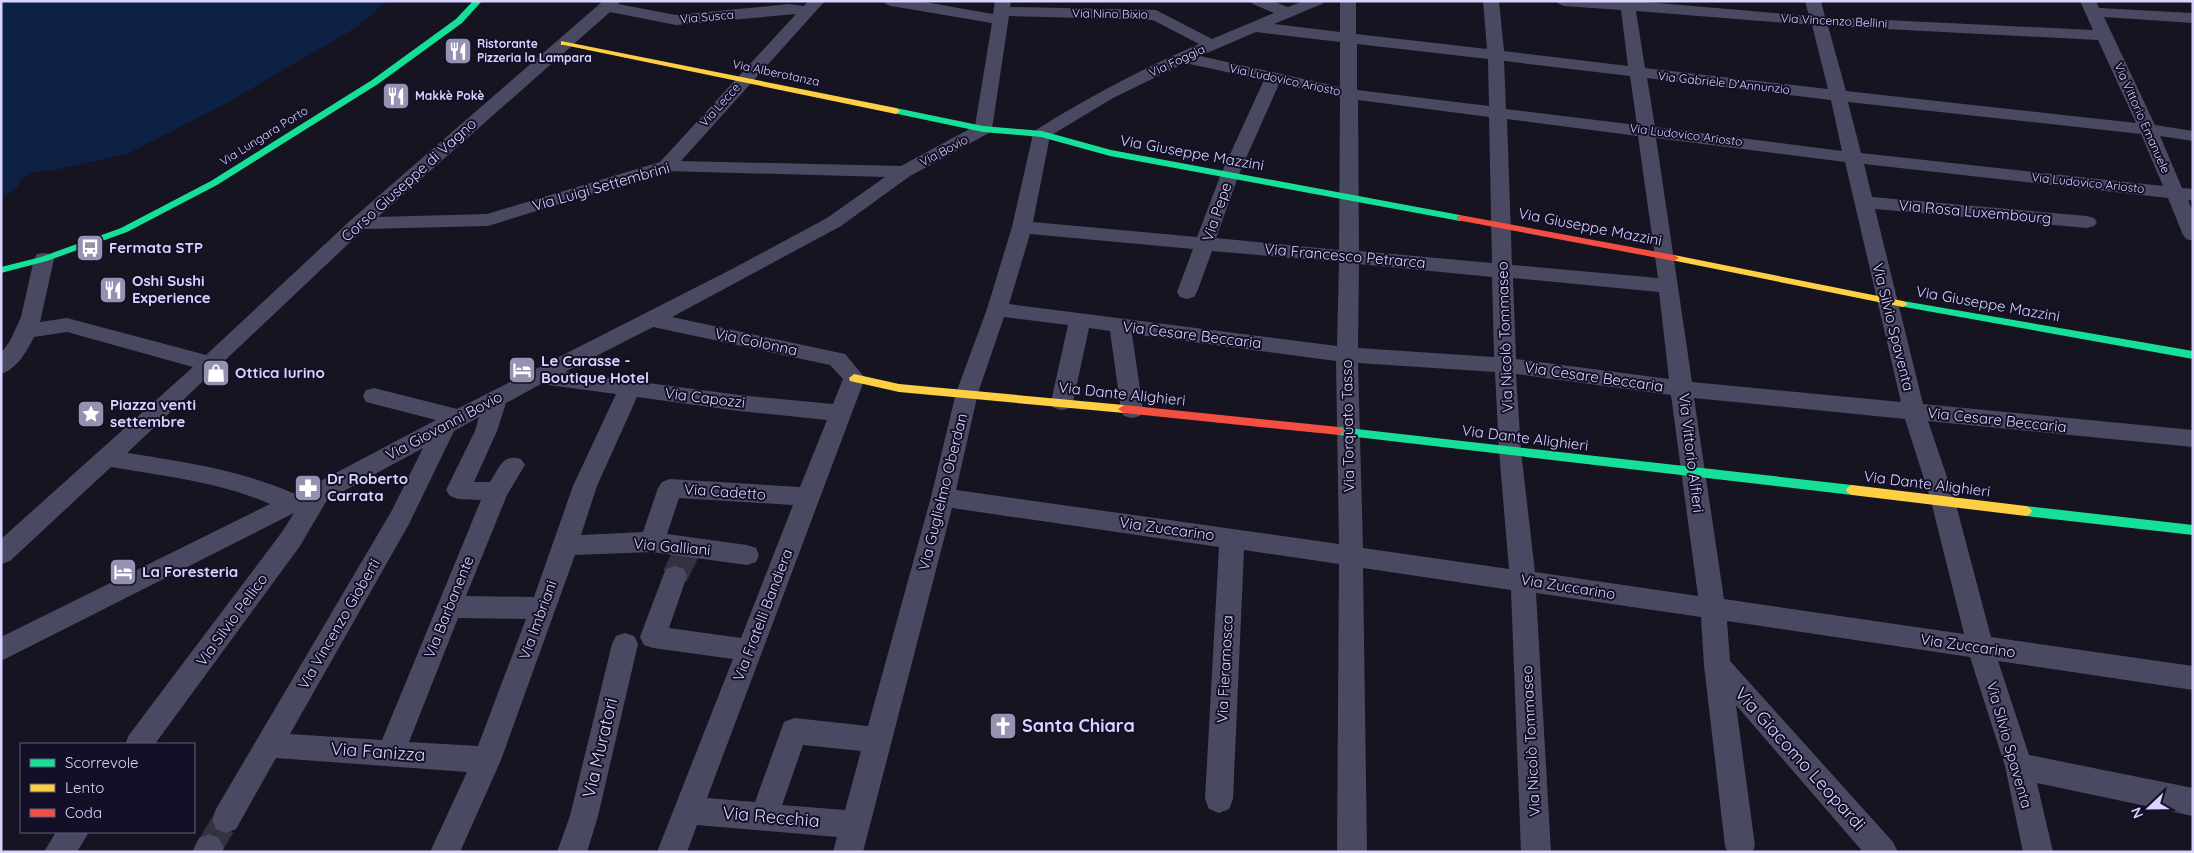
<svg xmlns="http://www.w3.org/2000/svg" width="2194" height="853" font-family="Quicksand,sans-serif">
	<rect width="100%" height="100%" fill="#161421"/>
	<path fill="#0d2144" d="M1 1H387L357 27 225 104 127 154 54 170 32 172 20 180 18 187 1 199Z"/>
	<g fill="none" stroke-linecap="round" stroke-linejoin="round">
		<g stroke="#333142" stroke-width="26" stroke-dasharray="26 13" stroke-linecap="butt">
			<path d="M675 576 689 547"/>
			<path d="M209 848 226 819"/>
		</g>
		<g fill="#4a4962" fill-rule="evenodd">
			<path d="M603 1H621L618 4 676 15 789 4 804 6 808 1H825L681 161 901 166 975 126 992 23 891 6 886 4 883 1H919L993 14 995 1H1011L1010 7 1156 10 1212 39 1274 13 1253 4 1250 1H1272L1288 7 1303 1H1325L1322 4 1274 24 1340 32V1H1356V34L1487 49 1483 1H1499L1504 51 1628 66 1621 10 1564 6 1559 4 1556 1H1635L1809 16 1805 1H1821L1825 17 2093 30 2080 1H2096L2099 8 2193 13V23L2104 17 2155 125 2193 131V141L2160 136 2182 188 2193 189V201L2188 200 2193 212V241L2186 239 2183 235 2168 198 1864 164 1872 197 2087 216 2094 218 2097 222 2094 226 2087 228 1875 209 1923 404 2193 430V447L1928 421 1955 501 1991 637 2193 666V690L1998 661 2029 755 2193 788V816L2037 783 2053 852H2023L2005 766 1970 657 1727 621 1730 661 1893 842 1898 852H1863L1736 705 1755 846 1752 852H1728L1725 846 1704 665 1701 617 1536 593 1551 852H1521L1511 590 1363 568 1367 852H1337L1339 564 1244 550 1233 799 1229 809 1219 813 1209 809 1205 799 1219 547 952 508 863 852H833L837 837 697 825 687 852H657L733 659 653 648 644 645 640 637 663 576 666 569 675 566 684 569 687 576 669 628 741 638 793 505 679 498 667 534 747 545 756 548 759 555 756 562 747 565 652 552 575 555 501 760 460 852H430L467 772 276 758 236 829 226 833 216 829 212 819 216 809 391 512 423 448 327 500 300 546 155 744H125L129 735 282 532 294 513 1 661V637L270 504C220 482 165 476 111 467L10 561 1 564V539L193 367 67 332 34 337C27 351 17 369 1 374V353L10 341 21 317 34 259 37 254 44 253 51 254 54 259 40 322 67 318 206 355 352 219ZM1636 11 1812 25 1828 89 1645 68ZM610 12 676 25 796 14 660 162 487 214 378 217ZM1009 16 1153 20 1199 44C1142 69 1088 97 1036 130L1033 134 1012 227 987 309 956 393 931 497 868 726 794 718 784 722 755 802 707 798 865 378 845 354 672 317 841 226 910 176 989 133 992 129ZM1828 26 2098 40 2136 123 1846 91ZM1256 32 1340 42V87L1200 56ZM1357 44 1488 59 1489 106 1357 90ZM1504 61 1630 76 1637 125 1506 109ZM1185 63 1264 80 1221 174 1197 237 1033 222 1050 136 1113 98ZM1647 78 1831 100 1842 151 1655 127ZM1279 84 1340 97 1339 250 1216 238 1239 174ZM1358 100 1489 117 1492 263 1359 251ZM1848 102 2141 134 2163 186 1861 153ZM1507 119 1638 136 1658 278 1512 265ZM1656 138 1845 162 1901 402 1692 382ZM667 171 885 177 827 218 734 268 457 409 374 388 366 390 363 396 366 402 436 420 311 486 293 493C239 470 186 462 127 453L364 229 488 226ZM1030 234 1193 249 1177 292 1180 297 1187 299 1194 297 1197 292 1212 251 1339 262 1337 346 1009 304ZM1359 264 1492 277 1494 357 1358 348ZM1513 278 1659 292 1669 379 1516 359ZM1004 317 1068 325 1051 402 1054 408 1062 410 1070 408 1073 402 1089 328 1110 331 1121 410 1124 416 1132 418 1140 416 1143 410 1132 334 1336 361 1339 544 956 490 978 393ZM653 327 830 365 843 379 833 404 739 395 565 372ZM1358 363 1495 372 1499 451 1509 569 1363 548ZM1516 374 1671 395 1698 596 1535 572 1521 451ZM541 384 616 394 573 486 534 597 466 596 507 495 525 465 521 459C502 453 499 469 490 482H474L497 431 506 403ZM637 397 739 411 827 420 800 487 670 479 662 482 658 488 643 532 581 535 597 486ZM1694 398 1905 419 1931 501 1964 634 1724 599ZM479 417 475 431 446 490 450 496 458 499 481 500 382 740 290 734 409 524 454 431ZM458 618 526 619 478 746 409 742ZM803 745 861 751 845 810 782 805Z"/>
			<path d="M625 633 634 636 638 644 598 816 587 852H557L570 816 612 644 616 636Z"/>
			<path d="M56 832H89L77 852H44Z"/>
			<path d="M209 834 219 838 224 848 222 852H192L199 838Z"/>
		</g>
		<g fill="#16e098" fill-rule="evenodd">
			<path d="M473 1H482L462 23 378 84 217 185 127 232 47 261 1 273V267L41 257 121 228 211 181 372 80 456 19Z"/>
			<path d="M896 108 983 126 1042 131 1111 150 1460 215 1465 218 1460 221 1110 156 1041 137 983 132 893 113 892 111Z"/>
			<path d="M1903 301 2193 351V359L1899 306 1898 304 1899 302Z"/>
			<path d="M1339 427 1852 485 1856 487 1858 490 1856 493 1852 495 1339 435 1333 431Z"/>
			<path d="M2026 506 2193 525V535L2026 516 2022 514 2020 511 2022 508Z"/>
		</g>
		<g fill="#ffcf43" fill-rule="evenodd">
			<path d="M561 41 896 108 900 111 896 114 564 45H561Z"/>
			<path d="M1674 255 1903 301 1908 304 1903 307 1671 260 1669 258Z"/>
			<path d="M854 374 899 384 1124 405 1130 409 1124 413 899 392 850 381 849 378Z"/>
			<path d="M1852 485 2026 506 2030 508 2032 511 2030 514 2026 516 1852 495 1848 493 1846 490 1848 487Z"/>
		</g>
		<g fill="#f24e42" fill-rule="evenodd">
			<path d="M1460 215 1674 255 1679 258 1674 261 1457 220V216Z"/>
			<path d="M1124 405 1339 427 1345 431 1339 435 1124 413 1118 409Z"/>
		</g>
	</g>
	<defs>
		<g id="restaurant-square" transform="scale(1.4375)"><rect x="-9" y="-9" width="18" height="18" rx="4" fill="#9591b1" stroke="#130f26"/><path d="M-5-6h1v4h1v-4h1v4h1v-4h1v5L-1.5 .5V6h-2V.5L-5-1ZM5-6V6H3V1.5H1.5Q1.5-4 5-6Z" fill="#fff"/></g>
		<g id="bus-square" transform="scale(1.4375)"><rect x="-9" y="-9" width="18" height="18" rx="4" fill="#9591b1" stroke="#130f26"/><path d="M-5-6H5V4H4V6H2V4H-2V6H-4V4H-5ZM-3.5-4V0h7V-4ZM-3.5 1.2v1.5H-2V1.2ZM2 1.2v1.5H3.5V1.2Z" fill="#fff"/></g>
		<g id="hotel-square" transform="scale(1.4375)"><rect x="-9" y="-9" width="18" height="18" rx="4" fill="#9591b1" stroke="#130f26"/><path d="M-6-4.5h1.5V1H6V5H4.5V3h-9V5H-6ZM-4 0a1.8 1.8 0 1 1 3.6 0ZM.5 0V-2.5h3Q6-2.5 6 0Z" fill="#fff"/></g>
		<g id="shop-square" transform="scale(1.4375)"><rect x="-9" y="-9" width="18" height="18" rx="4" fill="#9591b1" stroke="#130f26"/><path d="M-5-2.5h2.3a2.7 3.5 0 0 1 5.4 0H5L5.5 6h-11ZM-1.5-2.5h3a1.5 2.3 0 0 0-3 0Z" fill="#fff"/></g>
		<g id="sight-square" transform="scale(1.4375)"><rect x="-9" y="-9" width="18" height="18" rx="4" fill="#9591b1" stroke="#130f26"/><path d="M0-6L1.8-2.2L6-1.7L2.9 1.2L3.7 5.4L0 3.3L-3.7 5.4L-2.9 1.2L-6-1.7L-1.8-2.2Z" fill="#fff"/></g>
		<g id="pharmacy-square" transform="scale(1.4375)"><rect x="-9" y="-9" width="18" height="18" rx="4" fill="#9591b1" stroke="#130f26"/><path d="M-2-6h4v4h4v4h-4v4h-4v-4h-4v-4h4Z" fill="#fff"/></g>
		<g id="church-square" transform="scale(1.4375)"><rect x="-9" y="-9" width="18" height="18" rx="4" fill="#9591b1" stroke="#130f26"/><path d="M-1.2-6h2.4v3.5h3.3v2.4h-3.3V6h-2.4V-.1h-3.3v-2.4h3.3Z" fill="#fff"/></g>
	</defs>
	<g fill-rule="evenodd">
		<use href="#restaurant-square" x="458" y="51"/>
		<use href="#restaurant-square" x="396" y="96"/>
		<use href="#bus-square" x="90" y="248"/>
		<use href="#restaurant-square" x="113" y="290"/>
		<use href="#hotel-square" x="522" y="370"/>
		<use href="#shop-square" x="216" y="373"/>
		<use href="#sight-square" x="91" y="414"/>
		<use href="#pharmacy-square" x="308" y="488"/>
		<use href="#hotel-square" x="123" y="572"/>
		<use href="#church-square" x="1003" y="726"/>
	</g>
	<g text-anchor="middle" stroke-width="4" stroke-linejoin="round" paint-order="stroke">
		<g font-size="12" fill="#d9d4ff" stroke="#130f26">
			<text transform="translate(1110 14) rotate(1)" y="4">Via Nino Bixio</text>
			<text transform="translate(707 17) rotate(-5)" y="4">Via Susca</text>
			<text transform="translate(1834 21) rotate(3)" y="4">Via Vincenzo Bellini</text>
			<text transform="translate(1177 61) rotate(-25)" y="4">Via Foggia</text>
			<text transform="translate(776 73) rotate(12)" y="4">Via Alberotanza</text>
			<text transform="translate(1285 80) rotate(12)" y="4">Via Ludovico Ariosto</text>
			<text transform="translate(1724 83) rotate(6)" y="4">Via Gabriele D'Annunzio</text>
			<text transform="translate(720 105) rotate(-48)" y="4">Via Lecce</text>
			<text transform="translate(2142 118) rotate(66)" y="4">Via Vittorio Emanuele</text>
			<text transform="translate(1686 135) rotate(7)" y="4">Via Ludovico Ariosto</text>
			<text transform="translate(264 136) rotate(-32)" y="4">Via Lungara Porto</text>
			<text transform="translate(944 151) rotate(-28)" y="4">Via Bovio</text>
			<text transform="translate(2088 183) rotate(6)" y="4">Via Ludovico Ariosto</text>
		</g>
		<g font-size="12" font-weight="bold" fill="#d9d4ff" stroke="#130f26" text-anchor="start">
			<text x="477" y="48">Ristorante<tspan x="477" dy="14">Pizzeria la Lampara</tspan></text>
			<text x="415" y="100">Makkè Pokè</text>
		</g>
		<g font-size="15" fill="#d9d4ff" stroke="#130f26">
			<text transform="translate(1192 153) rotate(10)" y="5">Via Giuseppe Mazzini</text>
			<text transform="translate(409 180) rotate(-42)" y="5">Corso Giuseppe di Vagno</text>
			<text transform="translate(601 187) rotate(-16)" y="5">Via Luigi Settembrini</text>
			<text transform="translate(1217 212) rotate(-71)" y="5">Via Pepe</text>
			<text transform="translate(1975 212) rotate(5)" y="5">Via Rosa Luxembourg</text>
			<text transform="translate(1590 227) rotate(11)" y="5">Via Giuseppe Mazzini</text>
			<text transform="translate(1345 256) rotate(5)" y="5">Via Francesco Petrarca</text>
			<text transform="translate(1988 304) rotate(10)" y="5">Via Giuseppe Mazzini</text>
			<text transform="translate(1893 327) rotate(76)" y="5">Via Silvio Spaventa</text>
			<text transform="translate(1192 335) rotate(7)" y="5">Via Cesare Beccaria</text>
			<text transform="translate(1505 337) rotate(-92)" y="5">Via Nicolò Tommaseo</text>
			<text transform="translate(756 342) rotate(12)" y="5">Via Colonna</text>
			<text transform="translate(1594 377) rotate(8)" y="5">Via Cesare Beccaria</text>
			<text transform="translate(1122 394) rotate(6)" y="5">Via Dante Alighieri</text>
			<text transform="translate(705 398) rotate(7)" y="5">Via Capozzi</text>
			<text transform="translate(1997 420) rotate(6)" y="5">Via Cesare Beccaria</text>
			<text transform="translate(444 426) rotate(-28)" y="5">Via Giovanni Bovio</text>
			<text transform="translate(1348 426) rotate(-91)" y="5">Via Torquato Tasso</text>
			<text transform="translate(1525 438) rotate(7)" y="5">Via Dante Alighieri</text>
			<text transform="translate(1691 453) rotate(83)" y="5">Via Vittorio Alfieri</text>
			<text transform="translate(1927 484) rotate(7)" y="5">Via Dante Alighieri</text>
			<text transform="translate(725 492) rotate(4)" y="5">Via Cadetto</text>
			<text transform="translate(943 492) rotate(-76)" y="5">Via Guglielmo Oberdan</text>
			<text transform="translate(1167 529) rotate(8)" y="5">Via Zuccarino</text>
			<text transform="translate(672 547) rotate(5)" y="5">Via Galliani</text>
			<text transform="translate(1568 587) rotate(9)" y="5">Via Zuccarino</text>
			<text transform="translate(449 607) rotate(-68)" y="5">Via Barbanente</text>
			<text transform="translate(763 615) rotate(-69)" y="5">Via Fratelli Bandiera</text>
			<text transform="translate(232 620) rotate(-54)" y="5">Via Silvio Pellico</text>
			<text transform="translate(538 620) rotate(-70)" y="5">Via Imbriani</text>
			<text transform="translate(339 624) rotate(-60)" y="5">Via Vincenzo Gioberti</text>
			<text transform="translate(1968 646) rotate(8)" y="5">Via Zuccarino</text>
			<text transform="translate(1225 669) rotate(-87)" y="5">Via Fieramosca</text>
			<text transform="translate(1531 741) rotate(-93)" y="5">Via Nicolò Tommaseo</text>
			<text transform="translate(2009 745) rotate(74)" y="5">Via Silvio Spaventa</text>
		</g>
		<g font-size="15" font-weight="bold" fill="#d9d4ff" stroke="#130f26" text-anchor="start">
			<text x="109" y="253">Fermata STP</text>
			<text x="132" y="286">Oshi Sushi<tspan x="132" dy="17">Experience</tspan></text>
			<text x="541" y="366">Le Carasse -<tspan x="541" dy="17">Boutique Hotel</tspan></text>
			<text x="235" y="378">Ottica Iurino</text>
			<text x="110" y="410">Piazza venti<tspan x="110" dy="17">settembre</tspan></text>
			<text x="327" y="484">Dr Roberto<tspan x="327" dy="17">Carrata</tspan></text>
			<text x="142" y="577">La Foresteria</text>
		</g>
		<g font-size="18" font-weight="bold" fill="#d9d4ff" stroke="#130f26" text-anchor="start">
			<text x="1022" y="732">Santa Chiara</text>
		</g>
		<g font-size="18" fill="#d9d4ff" stroke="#130f26">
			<text transform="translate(600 748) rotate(-77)" y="6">Via Muratori</text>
			<text transform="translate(378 752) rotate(4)" y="6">Via Fanizza</text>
			<text transform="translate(1800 759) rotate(48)" y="6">Via Giacomo Leopardi</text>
			<text transform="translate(771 817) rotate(5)" y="6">Via Recchia</text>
		</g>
	</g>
	<rect width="2194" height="853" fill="none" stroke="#d9d4ff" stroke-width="5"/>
	<rect x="20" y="743" width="175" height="90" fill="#130f26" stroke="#625e7d"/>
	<rect x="30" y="759" width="25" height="8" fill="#16e098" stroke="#625e7d"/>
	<text x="65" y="768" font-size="15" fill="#d9d4ff">Scorrevole</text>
	<rect x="30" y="784" width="25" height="8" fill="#ffcf43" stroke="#625e7d"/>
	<text x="65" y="793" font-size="15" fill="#d9d4ff">Lento</text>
	<rect x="30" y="809" width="25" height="8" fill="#f24e42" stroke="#625e7d"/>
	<text x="65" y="818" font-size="15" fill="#d9d4ff">Coda</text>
	<g transform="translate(2149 808) rotate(248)" stroke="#130f26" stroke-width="4" paint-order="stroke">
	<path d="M0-4L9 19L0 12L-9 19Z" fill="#d9d4ff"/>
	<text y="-8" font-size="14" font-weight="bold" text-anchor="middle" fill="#d9d4ff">N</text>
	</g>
</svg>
